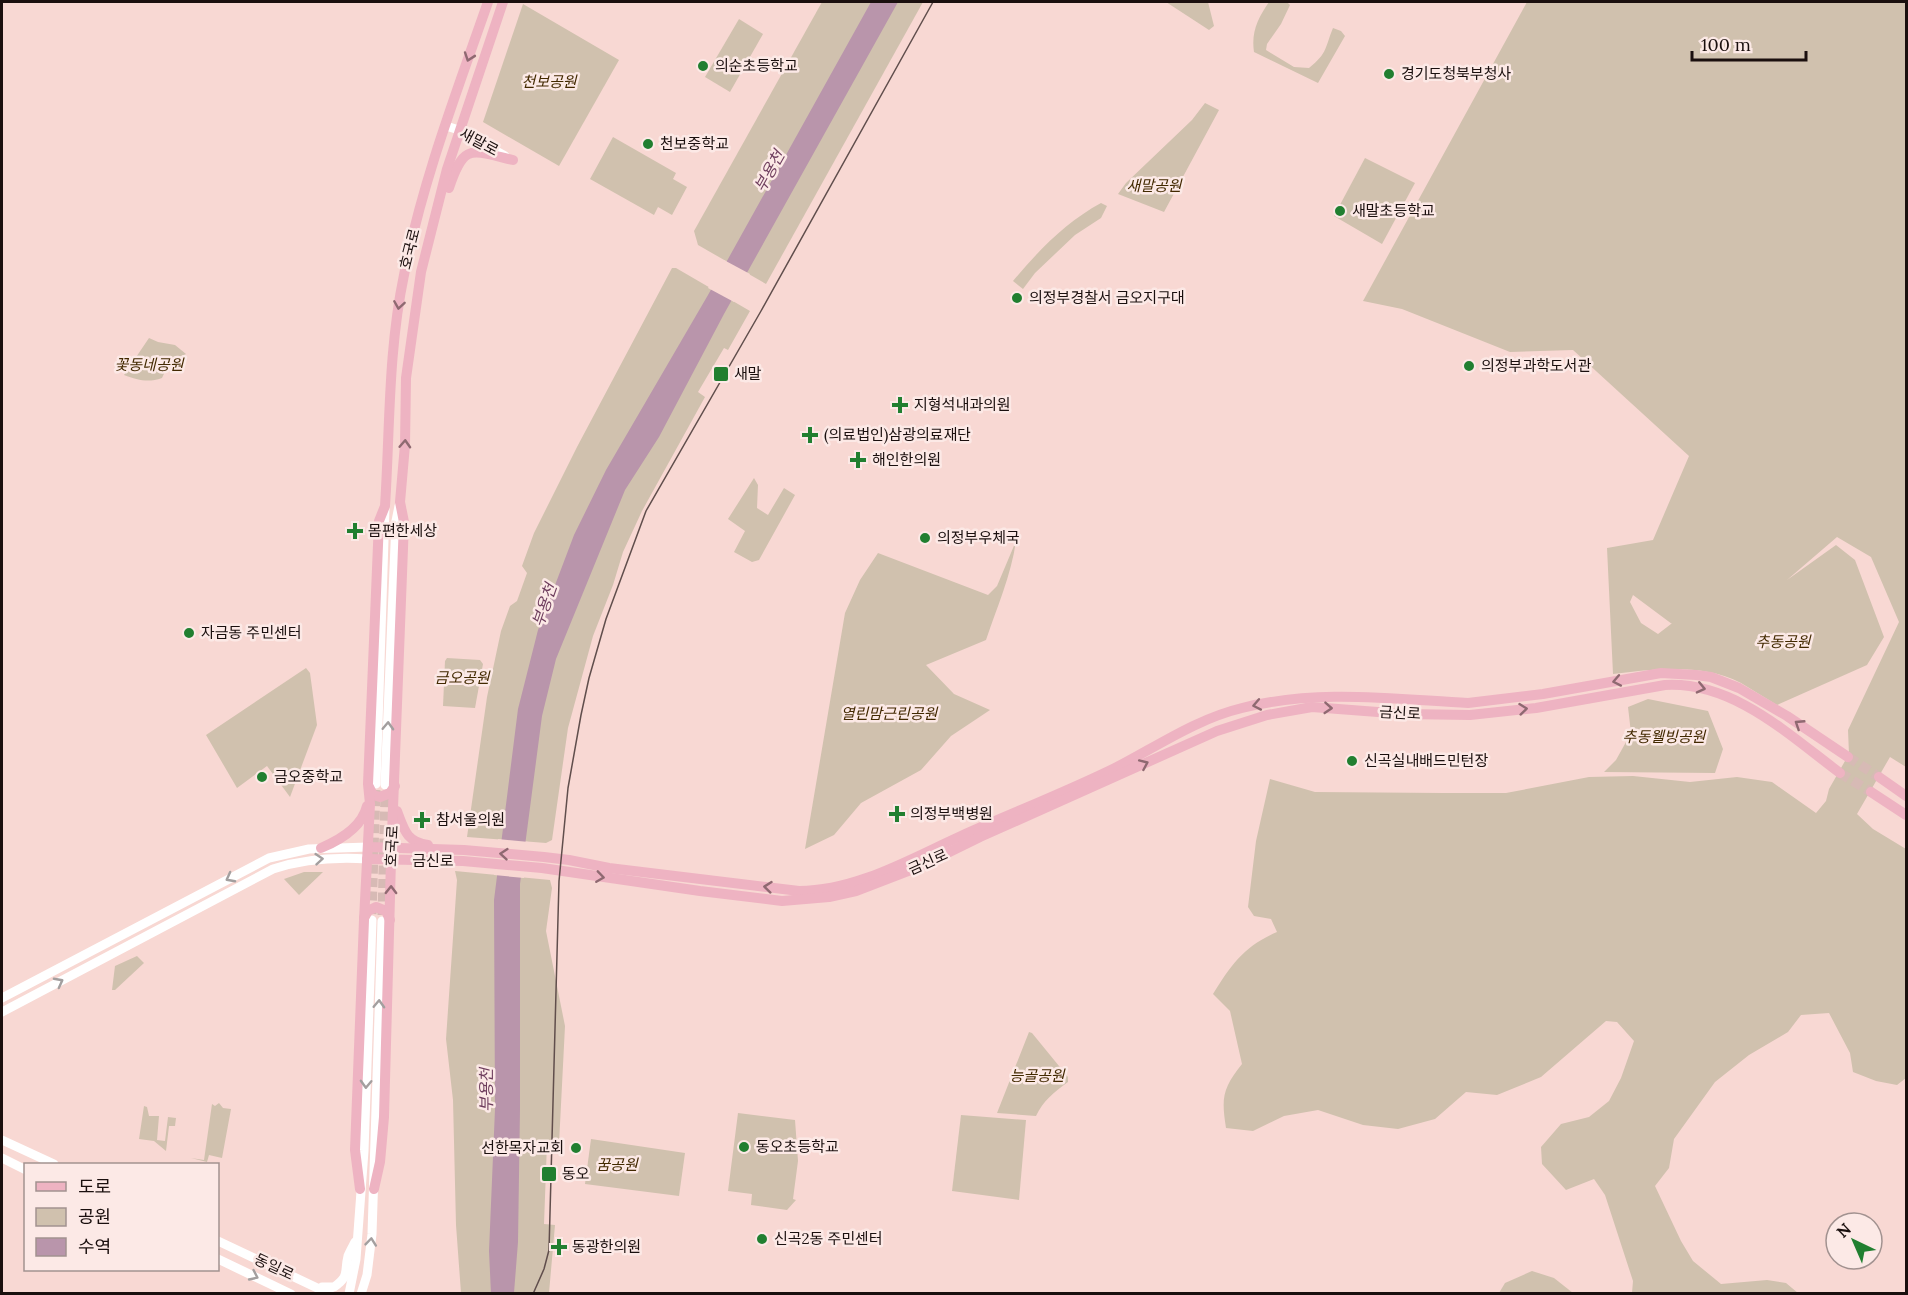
<svg xmlns="http://www.w3.org/2000/svg" width="1908" height="1295" font-family="Lora,'Noto Sans KR',serif">
	<rect width="100%" height="100%" fill="#f8d8d3"/>
	<g fill="#d0c1ae" fill-rule="evenodd">
		<path d="M822 2H923L766 284 698 245 694 231Z"/>
		<path d="M1166 2H1208L1214 26 1209 30Z"/>
		<path d="M1269 2H1287L1290 5 1281 24 1267 44 1266 50 1294 67 1309 68C1328 53 1325 47 1333 28L1341 31 1345 36 1318 83 1254 52C1251 32 1258 18 1269 2Z"/>
		<path d="M1527 2H1906V767L1890 757 1857 814 1873 829 1906 849V1078L1897 1085 1876 1081 1853 1072 1850 1053 1829 1013 1801 1015 1788 1032 1749 1055 1715 1082 1674 1139 1669 1168 1655 1186 1681 1241 1693 1261 1721 1284 1767 1280 1786 1283 1798 1293H1632L1633 1281 1605 1195 1594 1179 1566 1190 1542 1164 1541 1147 1561 1124 1589 1117 1609 1101 1621 1078 1634 1041 1617 1022 1606 1021 1541 1077 1497 1095 1466 1092 1435 1119 1398 1129 1363 1125 1318 1110 1284 1116 1253 1131 1226 1128C1221 1097 1223 1088 1242 1064L1230 1011 1213 994C1231 965 1244 946 1277 932L1271 919 1254 916 1248 907 1256 841 1270 779 1315 792 1443 793H1506L1589 777 1633 776 1690 782 1737 777 1772 782 1816 813 1826 801 1829 789 1849 754 1848 730 1899 622 1871 557 1837 537 1787 580 1836 545 1855 560 1884 637 1867 665 1777 705C1765 698 1753 690 1741 683 1702 663 1655 669 1613 674L1607 548 1653 540 1689 456 1573 350 1510 352 1402 309 1363 301ZM1633 595 1672 624H1671L1658 634 1641 623 1630 602Z"/>
		<path d="M523 4 619 60 559 166 483 122Z"/>
		<path d="M739 19 763 34 730 92 705 77Z"/>
		<path d="M1205 103 1219 110 1164 212 1118 194 1126 183 1192 120Z"/>
		<path d="M613 137 676 173 673 179 687 187 672 215 658 207 654 215 590 179Z"/>
		<path d="M1365 158 1415 183 1382 244 1334 216Z"/>
		<path d="M1101 203 1107 206 1101 218 1075 235 1035 273 1023 289 1013 281C1039 250 1066 222 1101 203Z"/>
		<path d="M672 268H676L750 311 728 350 724 348 698 392 705 397 642 511 623 552 613 585 593 636 568 728 552 840 546 843 467 837 487 697 501 631 510 606 517 601 527 573 522 566 534 533 577 447Z"/>
		<path d="M149 338 158 342 175 345 186 354 170 361 162 378C148 383 138 380 124 375Z"/>
		<path d="M754 478 758 485 757 508 768 515 784 488 795 495 759 560 752 562 734 552 745 531 728 519Z"/>
		<path d="M1016 541C1011 576 997 607 986 640L926 665 954 694 990 710 951 736 921 770 861 803 834 835 805 849 845 613 860 580 878 553 988 595 997 586Z"/>
		<path d="M447 658 480 660 483 664 475 708 443 706 445 661Z"/>
		<path d="M306 668 310 673 317 725 290 797 267 766 237 788 206 735Z"/>
		<path d="M1648 699 1708 711 1723 749 1715 773 1604 772 1616 760 1631 733 1628 707Z"/>
		<path d="M455 871 550 880 552 888 546 931 565 1026 559 1144 547 1143 544 1224 555 1225 549 1293H461L456 1225 453 1100 446 1039 457 880Z"/>
		<path d="M304 872H323L299 895 284 879Z"/>
		<path d="M137 956 144 963 115 990H112L115 966Z"/>
		<path d="M1029 1032 1032 1033 1068 1077V1082C1054 1092 1043 1101 1036 1116L997 1113Z"/>
		<path d="M219 1103 223 1108 231 1109 222 1158 209 1155 207 1162 191 1158 204 1160 212 1104 215 1106Z"/>
		<path d="M144 1106 147 1107 149 1116H159L157 1140 165 1141 168 1117 176 1118 175 1126H169L166 1151 154 1141 139 1139Z"/>
		<path d="M738 1113 795 1120 798 1161 793 1199 796 1200 787 1210 751 1205 752 1194 728 1191Z"/>
		<path d="M961 1115 1026 1120 1019 1200 952 1191Z"/>
		<path d="M591 1139 685 1153 679 1196 585 1184Z"/>
		<path d="M1532 1271 1554 1278 1573 1293H1499L1505 1283Z"/>
	</g>
	<path fill="#b995ab" d="M871 2H898L724 314 659 437 625 490 556 659 542 716 520 884V1109L518 1242 514 1293 491 1294 489 1251 495 1109 494 900 518 709 538 630 574 535 606 470 708 295Z"/>
	<g fill="#f8d8d3">
		<path d="M724 260 750 274 734 302 708 288Z"/>
		<path d="M498 839 529 842 524 878 494 875Z"/>
	</g>
	<g fill="none" stroke-linecap="round" stroke-linejoin="round">
		<g stroke="#d7bab5" stroke-width="9" stroke-dasharray="9 4.5" stroke-linecap="butt">
			<path d="M372 914 376 790"/>
			<path d="M382 915 385 791"/>
		</g>
		<g stroke="#d7bab5" stroke-width="10" stroke-dasharray="10 5" stroke-linecap="butt">
			<path d="M1848 757 1879 777"/>
			<path d="M1840 773 1871 792"/>
		</g>
		<g stroke="#fff" stroke-width="9">
			<path d="M446 126 459 130 505 156"/>
			<path d="M376 784 385 509"/>
			<path d="M385 785 396 521 399 506"/>
			<path d="M2 998 269 858 309 849 368 847"/>
			<path d="M2 1012 273 869C304 859 334 857 367 859"/>
			<path d="M2 1140 54 1164"/>
			<path d="M2 1158 26 1170"/>
			<path d="M218 1241 330 1294"/>
			<path d="M218 1259 291 1294"/>
			<path d="M322 1287H334C350 1276 344 1272 348 1256 350 1251 353 1246 355 1242"/>
			<path d="M349 1294 356 1259 364 1151 372 920"/>
			<path d="M361 1294 367 1275 372 1234 382 921"/>
		</g>
		<g stroke="#eeb3c2" stroke-width="10">
			<path d="M449 188C464 143 470 150 513 160"/>
			<path d="M1879 777 1906 796"/>
			<path d="M369 787 373 795 380 797 390 793 395 786"/>
			<path d="M1871 792 1906 815"/>
			<path d="M397 811C404 829 406 842 428 845"/>
			<path d="M368 847 464 850 544 857 569 860 609 868 799 891C856 891 910 859 961 836 1012 813 1064 793 1115 768 1156 747 1196 719 1242 708 1317 689 1392 699 1468 703L1543 694 1661 673 1696 675 1711 677 1739 688 1787 716 1848 757"/>
			<path d="M321 848C340 840 362 827 367 806"/>
			<path d="M367 859 463 861 542 868 700 891 782 901 829 897 856 891 921 866 980 837 1217 731 1267 715 1312 707 1404 714 1470 715 1536 708 1665 685C1733 681 1789 735 1840 773"/>
			<path d="M364 918 368 911 376 907 386 911 390 920"/>
			<path d="M360 1189 355 1150 364 920 370 804 368 784 379 521 385 506C390 429 388 351 404 275 422 182 457 91 488 2"/>
			<path d="M374 1189 380 1162 384 1117 391 860 404 522 400 502 405 445 406 378 421 272 447 169 503 2"/>
		</g>
		<path stroke="#604e4c" stroke-width="1.5" d="M533 1294 544 1269 549 1250 559 881 568 788 581 715 589 678 606 619 646 511 761 311 933 2"/>
	</g>
	<defs><path id="oneway-chevron" d="M-2-3.5L2.5 0L-2 3.5" fill="none" stroke-width="1.6" stroke-linecap="round" stroke-linejoin="round" transform="scale(1.5)"/></defs>
	<g stroke="#8f6971">
		<use href="#oneway-chevron" transform="translate(469 57) rotate(109)"/>
		<use href="#oneway-chevron" transform="translate(399 305) rotate(99)"/>
		<use href="#oneway-chevron" transform="translate(405 444) rotate(-87)"/>
		<use href="#oneway-chevron" transform="translate(1617 681) rotate(169)"/>
		<use href="#oneway-chevron" transform="translate(1701 688) rotate(13)"/>
		<use href="#oneway-chevron" transform="translate(1257 705) rotate(169)"/>
		<use href="#oneway-chevron" transform="translate(1328 708) rotate(4)"/>
		<use href="#oneway-chevron" transform="translate(1523 709) rotate(-6)"/>
		<use href="#oneway-chevron" transform="translate(1799 724) rotate(-147)"/>
		<use href="#oneway-chevron" transform="translate(1144 764) rotate(-24)"/>
		<use href="#oneway-chevron" transform="translate(504 854) rotate(-175)"/>
		<use href="#oneway-chevron" transform="translate(600 877) rotate(8)"/>
		<use href="#oneway-chevron" transform="translate(768 887) rotate(-174)"/>
		<use href="#oneway-chevron" transform="translate(391 890) rotate(-89)"/>
	</g>
	<g stroke="#a39f9f">
		<use href="#oneway-chevron" transform="translate(388 726) rotate(-88)"/>
		<use href="#oneway-chevron" transform="translate(319 859) rotate(-5)"/>
		<use href="#oneway-chevron" transform="translate(230 878) rotate(152)"/>
		<use href="#oneway-chevron" transform="translate(59 982) rotate(-28)"/>
		<use href="#oneway-chevron" transform="translate(379 1004) rotate(-88)"/>
		<use href="#oneway-chevron" transform="translate(366 1084) rotate(92)"/>
		<use href="#oneway-chevron" transform="translate(371 1242) rotate(-84)"/>
		<use href="#oneway-chevron" transform="translate(254 1276) rotate(25)"/>
	</g>
	<g fill="#217f30" stroke="#fce9e6" stroke-width="2">
		<circle cx="703" cy="66" r="6"/>
		<circle cx="1389" cy="74" r="6"/>
		<circle cx="648" cy="144" r="6"/>
		<circle cx="1340" cy="211" r="6"/>
		<circle cx="1017" cy="298" r="6"/>
		<circle cx="1469" cy="366" r="6"/>
		<rect x="713" y="366" width="16" height="16" rx="3"/>
		<path d="M897 396h6v6h6v6h-6v6h-6v-6h-6v-6h6z"/>
		<path d="M807 426h6v6h6v6h-6v6h-6v-6h-6v-6h6z"/>
		<path d="M855 451h6v6h6v6h-6v6h-6v-6h-6v-6h6z"/>
		<path d="M352 522h6v6h6v6h-6v6h-6v-6h-6v-6h6z"/>
		<circle cx="925" cy="538" r="6"/>
		<circle cx="189" cy="633" r="6"/>
		<circle cx="1352" cy="761" r="6"/>
		<circle cx="262" cy="777" r="6"/>
		<path d="M894 805h6v6h6v6h-6v6h-6v-6h-6v-6h6z"/>
		<path d="M419 811h6v6h6v6h-6v6h-6v-6h-6v-6h6z"/>
		<circle cx="744" cy="1147" r="6"/>
		<circle cx="576" cy="1148" r="6"/>
		<rect x="541" y="1166" width="16" height="16" rx="3"/>
		<circle cx="762" cy="1239" r="6"/>
		<path d="M556 1238h6v6h6v6h-6v6h-6v-6h-6v-6h6z"/>
	</g>
	<g text-anchor="middle" stroke-width="5" stroke-linejoin="round" paint-order="stroke">
		<g font-size="15" fill="#1a0f0e" stroke="#fce9e6" text-anchor="start">
			<text x="715" y="71">의순초등학교</text>
			<text x="1401" y="79">경기도청북부청사</text>
			<text x="660" y="149">천보중학교</text>
			<text x="1352" y="216">새말초등학교</text>
			<text x="1029" y="303">의정부경찰서 금오지구대</text>
			<text x="1481" y="371">의정부과학도서관</text>
			<text x="734" y="379">새말</text>
			<text x="914" y="410">지형석내과의원</text>
			<text x="824" y="440">(의료법인)삼광의료재단</text>
			<text x="872" y="465">해인한의원</text>
			<text x="368" y="536">몸편한세상</text>
			<text x="937" y="543">의정부우체국</text>
			<text x="201" y="638">자금동 주민센터</text>
			<text x="1364" y="766">신곡실내배드민턴장</text>
			<text x="274" y="782">금오중학교</text>
			<text x="910" y="819">의정부백병원</text>
			<text x="436" y="825">참서울의원</text>
			<text x="756" y="1152">동오초등학교</text>
			<text x="564" y="1153" text-anchor="end">선한목자교회</text>
			<text x="562" y="1179">동오</text>
			<text x="774" y="1244">신곡2동 주민센터</text>
			<text x="572" y="1252">동광한의원</text>
		</g>
		<g font-size="15" font-style="italic" fill="#422900" stroke="#fce9e6">
			<text x="549" y="87">천보공원</text>
			<text x="1154" y="191">새말공원</text>
			<text x="149" y="370">꽃동네공원</text>
			<text x="1783" y="647">추동공원</text>
			<text x="462" y="683">금오공원</text>
			<text x="889" y="719">열린맘근린공원</text>
			<text x="1664" y="742">추동웰빙공원</text>
			<text x="1037" y="1081">능골공원</text>
			<text x="617" y="1170">꿈공원</text>
		</g>
		<g font-size="15" fill="#1a0f0e" stroke="#fce9e6">
			<text transform="translate(479 142) rotate(28)" y="5">새말로</text>
			<text transform="translate(410 249) rotate(-76)" y="5">호국로</text>
			<text transform="translate(1400 713) rotate(3)" y="5">금신로</text>
			<text transform="translate(392 846) rotate(-87)" y="5">호국로</text>
			<text x="433" y="866">금신로</text>
			<text transform="translate(928 862) rotate(-24)" y="5">금신로</text>
			<text transform="translate(274 1267) rotate(25)" y="5">동일로</text>
		</g>
		<g font-size="16" font-style="italic" fill="#6e3d5d" stroke="#fce9e6">
			<text transform="translate(769 171) rotate(-61)" y="6">부용천</text>
			<text transform="translate(544 605) rotate(-71)" y="6">부용천</text>
			<text transform="translate(486 1090) rotate(-90)" y="6">부용천</text>
		</g>
	</g>
	<rect width="1908" height="1295" fill="none" stroke="#1a0f0e" stroke-width="6"/>
	<rect x="24" y="1163" width="195" height="108" fill="#fce9e6" stroke="#a29290" stroke-width="1.5"/>
	<rect x="36" y="1182" width="30" height="9" fill="#eeb3c2" stroke="#a29290" stroke-width="1.5"/>
	<text x="78" y="1193" font-size="18" fill="#1a0f0e">도로</text>
	<rect x="36" y="1208" width="30" height="18" fill="#d0c1ae" stroke="#a29290" stroke-width="1.5"/>
	<text x="78" y="1223" font-size="18" fill="#1a0f0e">공원</text>
	<rect x="36" y="1238" width="30" height="18" fill="#b995ab" stroke="#a29290" stroke-width="1.5"/>
	<text x="78" y="1253" font-size="18" fill="#1a0f0e">수역</text>
	<g transform="translate(1854 1241) rotate(316)"><circle r="28" fill="#fce9e6" stroke="#a29290" stroke-width="1.5"/>
	<path d="M0-4.5L10 22L0 15L-10 22Z" fill="#217f30"/>
	<text y="-9" font-size="16" font-weight="bold" text-anchor="middle" fill="#1a0f0e">N</text>
	</g>
	<path d="M1692 51v9h114v-9" fill="none" stroke="#1a0f0e" stroke-width="3"/>
	<text x="1701" y="51" font-size="18" fill="#1a0f0e" stroke="#fce9e6" stroke-width="4.5" paint-order="stroke">100 m</text>
</svg>
